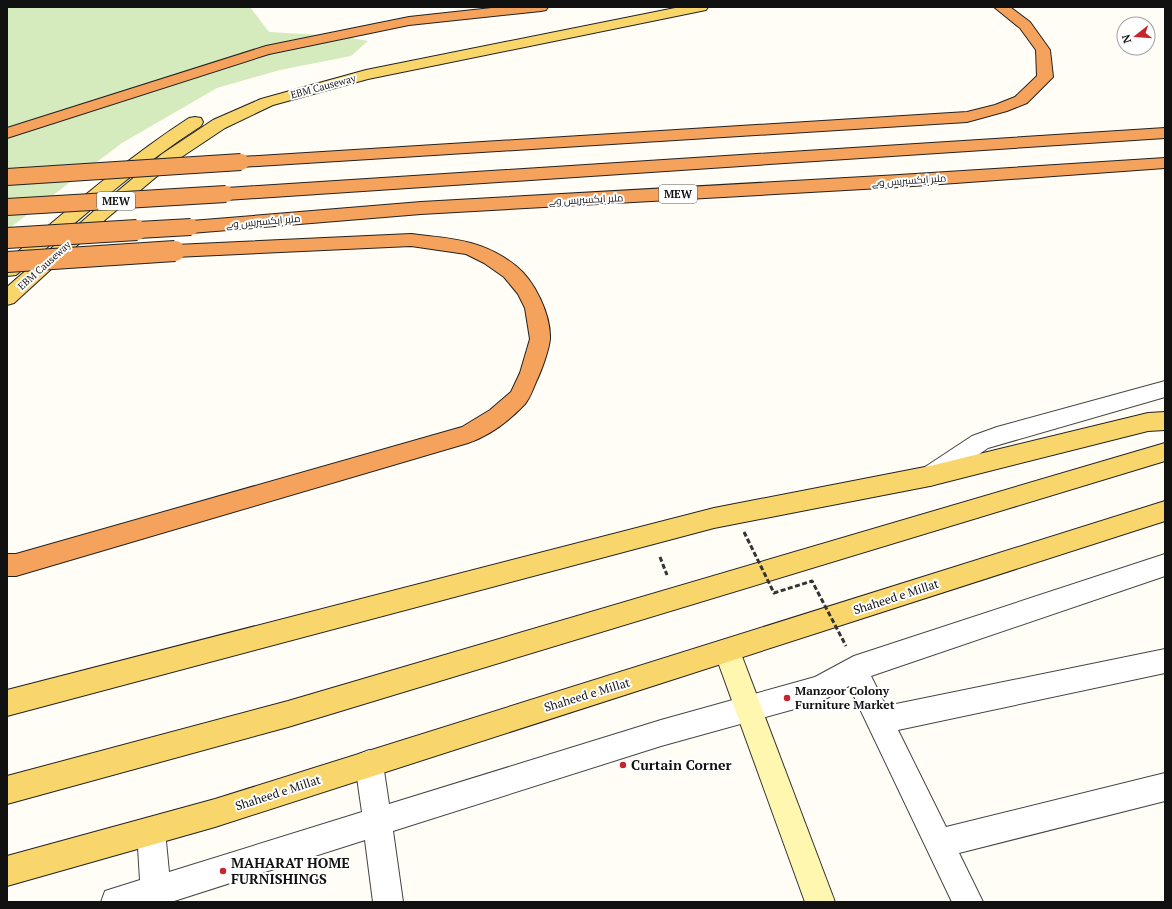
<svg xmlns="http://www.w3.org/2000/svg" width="1172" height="909" font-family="'PT Serif',Cairo,serif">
	<rect width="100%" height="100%" fill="#fffdf5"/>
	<path fill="#d5ebbd" d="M7 7H250L269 32 340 36 368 41 351 56 280 70 217 88 122 143 7 230Z"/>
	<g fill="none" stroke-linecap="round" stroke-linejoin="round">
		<g stroke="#444" stroke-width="2">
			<g id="street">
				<path d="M1165 381V397L988 448 938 483 930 486 922 483 919 476 922 469 972 436 997 427Z"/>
				<path d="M1165 554V576L871 676 886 706 1165 649V673L898 730 946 827 1165 773V801L959 853 983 902H952L849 686 820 702 661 746 393 831 403 902H373L365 840 171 902H101L105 891 140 880 137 831 141 821 151 817 161 821 165 831 169 872 362 812 355 764 359 754 369 750 379 754 383 764 389 804 661 720 815 677 854 656Z"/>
			</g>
		</g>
		<g stroke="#333" stroke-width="2">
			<path id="secondary" d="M727 639 736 642 740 651 835 902H805L714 651 718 642Z"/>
		</g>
		<g stroke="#222" stroke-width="2">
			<g id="primary">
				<path d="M680 7H708L706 10 701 11 368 79 273 105 225 128 174 162 106 219 14 303 7 305V287L94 211 162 154 213 120 261 99 366 70Z"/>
				<path d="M195 117 201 118 203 122 201 126C134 169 75 223 16 275L7 276V261C66 211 124 160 189 118Z"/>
				<path d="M1165 412V430L1148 431 930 486 714 528 7 716V690L714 508 930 466 1148 413Z"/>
				<path d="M1165 443V461L288 727 7 804V776L288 701Z"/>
				<path d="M1165 501V521L215 827 7 886V856L215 799Z"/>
			</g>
		</g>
		<g stroke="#222" stroke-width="2">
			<g id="highway">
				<path d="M501 7H548L546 10 541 11 409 25 269 54 7 138V128L266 46 409 17Z"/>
				<path d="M994 7H1010L1030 22 1050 50 1053 77 1027 103 1007 111 967 122 241 167 235 166 233 162 235 158 241 157 967 112 995 105 1015 97 1037 76 1036 50 1020 28Z"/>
				<path d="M1165 128V138L226 200 220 198 217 194 220 190 226 188Z"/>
				<path d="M1165 158V168L899 187 421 214 191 233 185 231 182 227 185 223 191 221 421 202 899 175Z"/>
				<path d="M411 234C452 239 482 239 516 266 535 281 551 315 550 339 549 350 541 372 536 382 533 389 530 398 525 404 510 420 489 436 468 443L16 576H7V554H16L462 427 490 410 511 392 520 373 530 339 525 308 518 294 504 277 484 263 466 254 411 246 175 257 168 256 166 251 168 246 175 245Z"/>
			</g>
		</g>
		<path stroke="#333" stroke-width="3" stroke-dasharray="5 2.5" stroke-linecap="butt" d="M660 557 667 575"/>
		<use href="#street" fill="#fff" fill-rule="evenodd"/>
		<use href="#secondary" fill="#fff6b0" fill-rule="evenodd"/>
		<use href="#primary" fill="#f9d66b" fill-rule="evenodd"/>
		<use href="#highway" fill="#f5a25d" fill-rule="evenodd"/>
		<g stroke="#222" stroke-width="18" stroke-linecap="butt">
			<g id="highway-bridge-far1">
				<path d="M7 177 241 162"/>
				<path d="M7 207 226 194"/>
				<path d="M120 231 191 227"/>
			</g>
		</g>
		<g stroke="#222" stroke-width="22" stroke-linecap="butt">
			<g id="highway-bridge">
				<path d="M7 238 137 230"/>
				<path d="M7 262 175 251"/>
			</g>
		</g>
		<path stroke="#333" stroke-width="3" stroke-dasharray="5 2.5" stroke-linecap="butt" d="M744 532 774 593 812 581 846 646"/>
		<use href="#highway-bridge-far1" stroke="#f5a25d" stroke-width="16"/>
		<use href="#highway-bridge" stroke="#f5a25d" stroke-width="20"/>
	</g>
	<g fill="#c4262e" stroke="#fff" stroke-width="1.5">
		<circle cx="787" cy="698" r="4"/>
		<circle cx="623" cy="765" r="4"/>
		<circle cx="223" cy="871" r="4"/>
	</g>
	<g text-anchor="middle" stroke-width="4" stroke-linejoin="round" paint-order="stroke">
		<g font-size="10" fill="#111" stroke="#fff">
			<text transform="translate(323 86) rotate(-15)" y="4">EBM Causeway</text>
			<text transform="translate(909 180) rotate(-4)" y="4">ملیر ایکسپریس وے</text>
			<text transform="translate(586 199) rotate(-3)" y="4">ملیر ایکسپریس وے</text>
			<text transform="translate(263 221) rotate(-5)" y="4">ملیر ایکسپریس وے</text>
			<text transform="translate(44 265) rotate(-42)" y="4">EBM Causeway</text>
		</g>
		<g fill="#fff" stroke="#585858" stroke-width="1">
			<rect x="659" y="185" width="38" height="18" rx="3"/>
			<rect x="97" y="192" width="38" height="18" rx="3"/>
		</g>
		<g font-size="11" font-weight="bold" fill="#111">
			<text x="678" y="198">MEW</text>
			<text x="116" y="205">MEW</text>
		</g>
		<g font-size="12" fill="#111" stroke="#fff">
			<text transform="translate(896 597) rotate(-18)" y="4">Shaheed e Millat</text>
			<text transform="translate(587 695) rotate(-17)" y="4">Shaheed e Millat</text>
			<text transform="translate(278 793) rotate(-18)" y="4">Shaheed e Millat</text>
		</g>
		<g font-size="12" font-weight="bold" fill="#111" stroke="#fff" text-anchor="start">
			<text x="795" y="695">Manzoor Colony<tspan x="795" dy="14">Furniture Market</tspan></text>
		</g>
		<g font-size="14" font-weight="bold" fill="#111" stroke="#fff" text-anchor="start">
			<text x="631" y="770">Curtain Corner</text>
			<text x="231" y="868">MAHARAT HOME<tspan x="231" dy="16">FURNISHINGS</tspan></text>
		</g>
	</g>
	<rect width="1172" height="909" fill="none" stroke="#111111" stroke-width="16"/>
	<g transform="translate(1136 36) rotate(253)"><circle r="19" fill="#ffffff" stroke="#a0a0a0"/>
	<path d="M0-3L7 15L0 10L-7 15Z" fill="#c4262e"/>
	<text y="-6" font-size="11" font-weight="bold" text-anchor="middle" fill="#111111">N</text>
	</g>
</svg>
